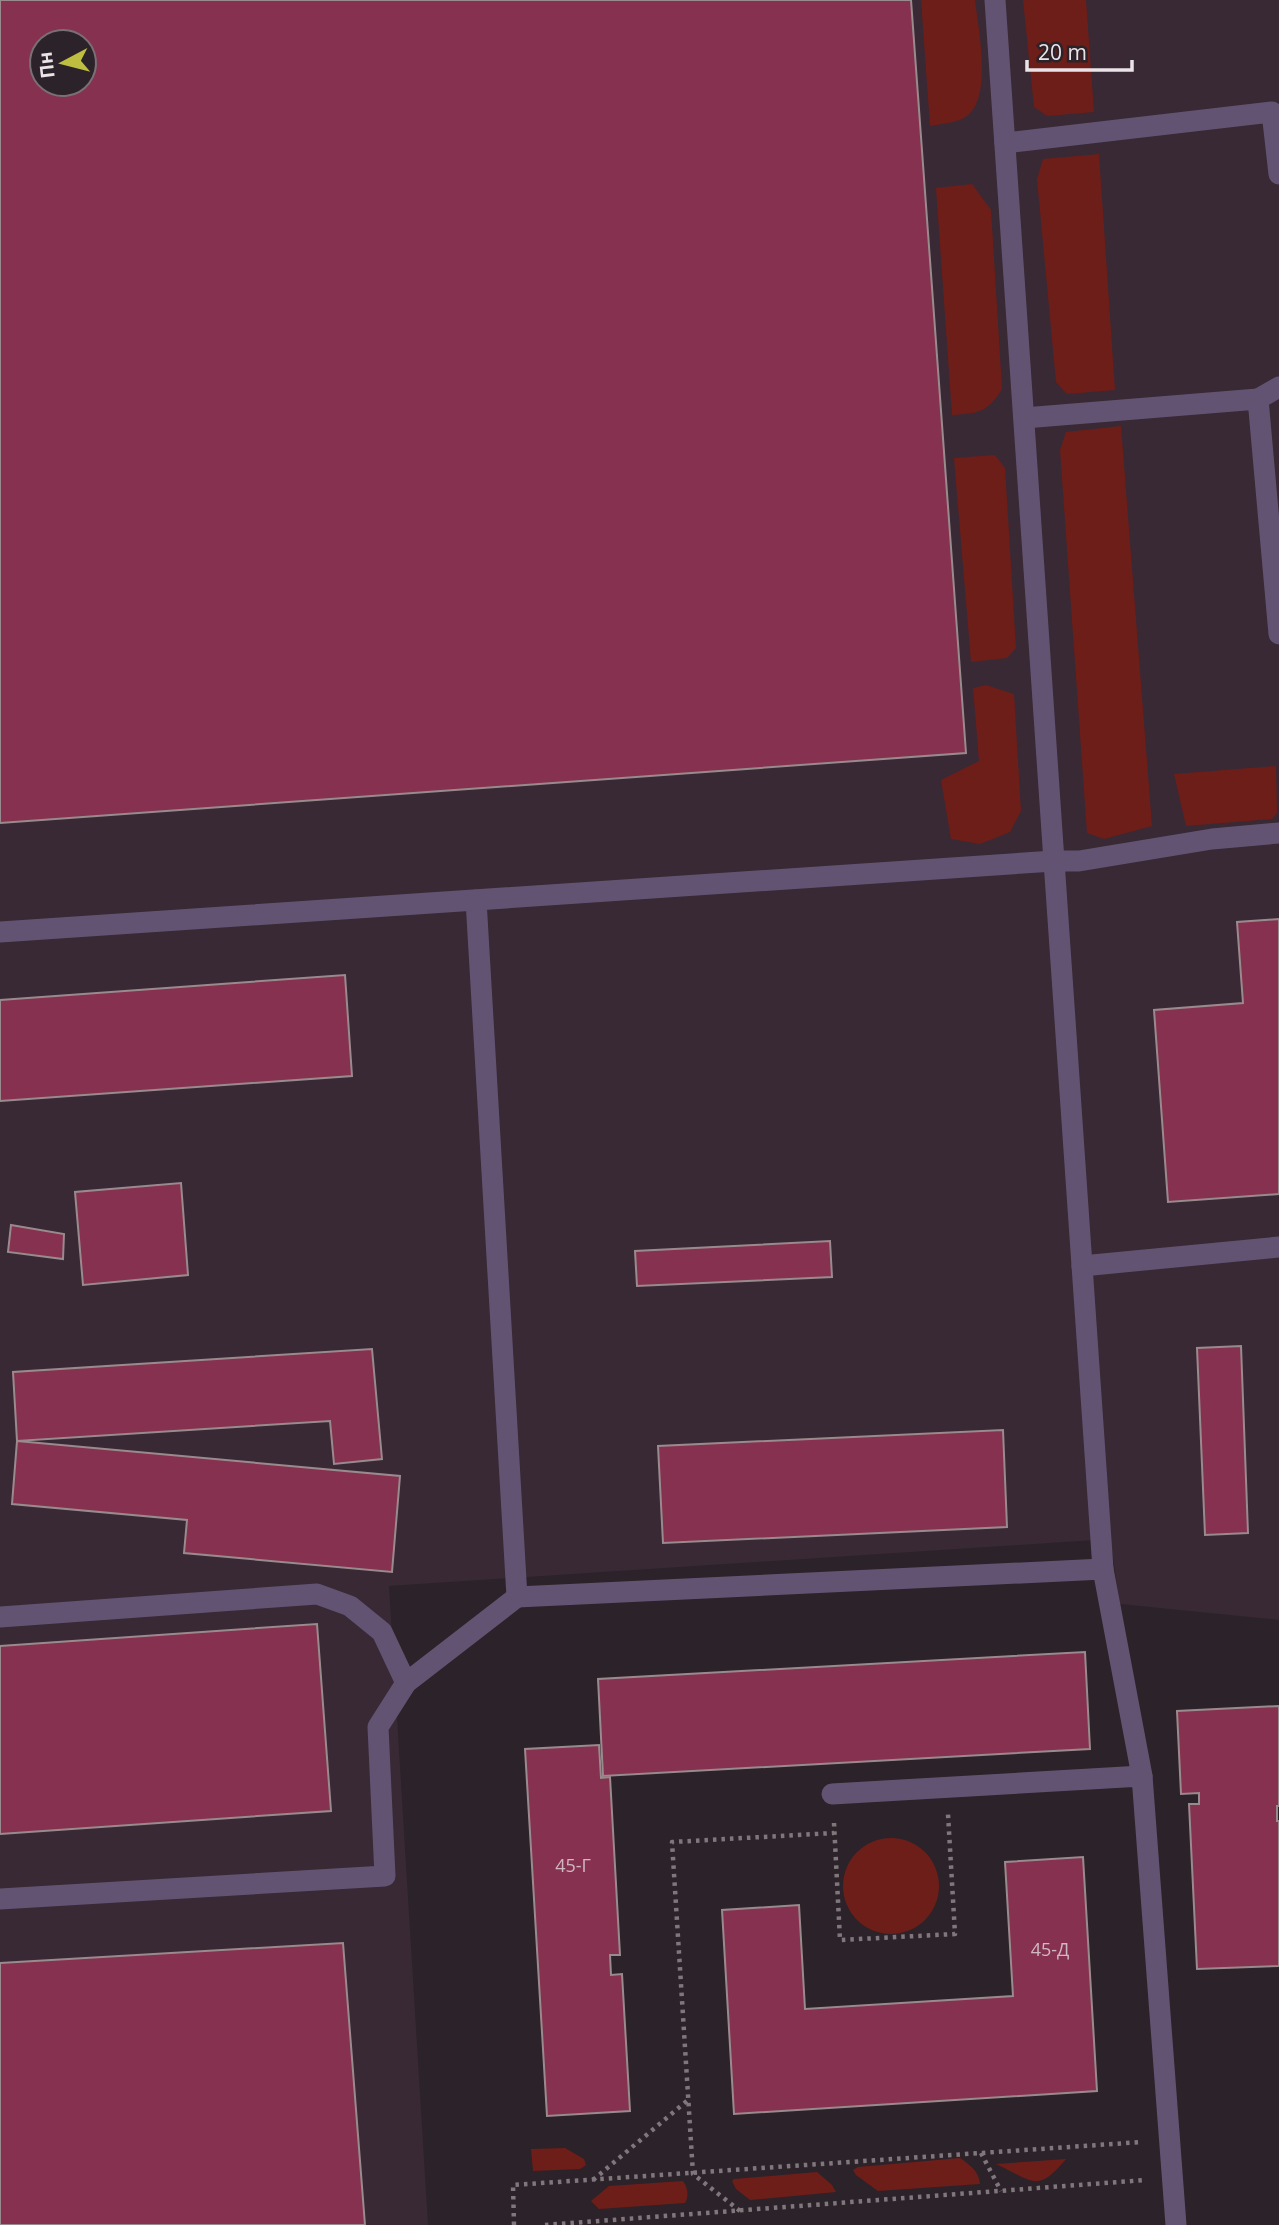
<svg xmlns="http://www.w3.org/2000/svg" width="1279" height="2225" font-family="'Open Sans',sans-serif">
	<rect width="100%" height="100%" fill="#2c2229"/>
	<path fill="#382935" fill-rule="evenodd" d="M0 0H1279V1620L1120 1604 1110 1539 389 1586 428 2225H0ZM42 42H84V84H42Z"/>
	<g fill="#6e1e18">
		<path d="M921 0H975C978 29 995 104 962 119 953 123 940 124 930 126Z"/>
		<path d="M1023 0H1086L1094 112 1047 116 1034 107Z"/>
		<path d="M1099 154 1115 390 1067 394 1056 382 1037 179 1043 159Z"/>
		<path d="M972 184 991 210 1002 389C987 413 979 413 952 415L936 188Z"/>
		<path d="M1121 426 1152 826 1104 839 1087 833 1060 450 1066 432Z"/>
		<path d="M995 455 1005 468 1016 648 1007 658 971 662 954 458Z"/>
		<path d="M986 685 1014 694 1021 811 1010 832 980 844 951 839 941 780 979 761 973 688Z"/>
		<path d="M1276 766 1277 813 1272 819 1186 826 1174 774Z"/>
		<circle cx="891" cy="1886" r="48"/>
		<path d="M565 2148 584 2159 586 2165 580 2169 533 2171 531 2149Z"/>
		<path d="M960 2158C970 2165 979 2171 980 2184L878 2191 856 2175 853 2170 858 2167Z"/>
		<path d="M1066 2159C1037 2194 1033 2181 996 2164Z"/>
		<path d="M817 2172 832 2185 836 2192 750 2200 736 2189 732 2181 734 2179Z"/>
		<path d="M683 2181C688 2188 689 2197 685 2203L599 2209 591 2201 609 2186Z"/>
	</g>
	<g fill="#86314f" stroke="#998a8d" stroke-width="2" fill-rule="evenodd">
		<path d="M0 0H911L966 753 0 823ZM42 42H84V84H42Z"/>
		<path d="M1279 919V1194L1168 1202 1154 1010 1243 1003 1237 922Z"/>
		<path d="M345 975 352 1076 0 1101V1000Z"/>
		<path d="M181 1183 188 1275 83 1285 75 1192Z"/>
		<path d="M11 1225 64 1234 63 1259 8 1252Z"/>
		<path d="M830 1241 832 1277 637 1286 635 1251Z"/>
		<path d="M1241 1346 1248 1533 1205 1535 1197 1348Z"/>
		<path d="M372 1349 382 1459 334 1464 330 1421 17 1441 13 1372Z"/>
		<path d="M1003 1430 1007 1527 663 1543 658 1446Z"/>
		<path d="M17 1441 400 1476 392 1572 184 1553 187 1520 12 1504Z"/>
		<path d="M317 1624 331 1811 0 1834V1646Z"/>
		<path d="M1085 1652 1090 1749 603 1776 598 1679Z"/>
		<path d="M1279 1706V1806H1277V1821H1279V1966L1197 1969 1189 1804H1199V1793L1181 1794 1177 1711Z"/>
		<path d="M599 1745 601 1778 610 1777 620 1955H610L611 1975 622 1974 630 2111 547 2116 525 1749Z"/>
		<path d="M1083 1857 1097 2091 734 2114 722 1910 799 1905 805 2009 1013 1996 1005 1862Z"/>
		<path d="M343 1943 365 2225H0V1963Z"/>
	</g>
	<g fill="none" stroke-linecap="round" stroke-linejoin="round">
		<g stroke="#80777d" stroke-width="4.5" stroke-dasharray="3.5 5" stroke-linecap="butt">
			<path d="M834 1823 840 1940 955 1934 948 1814"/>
			<path d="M981 2153 1001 2191"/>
			<path d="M593 2180 688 2100"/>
			<path d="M740 2211 693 2174 672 1842 834 1833"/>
			<path d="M514 2225 513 2185 1142 2142"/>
			<path d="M545 2225 1145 2180"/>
		</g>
		<g stroke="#635372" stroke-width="21">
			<path d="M1005 143 1272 112 1279 174"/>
			<path d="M1258 399 1279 387"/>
			<path d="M1024 418 1258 399 1279 634"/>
			<path d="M476 900 517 1597 1103 1569 1142 1776"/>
			<path d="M0 932 1054 861 995 0"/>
			<path d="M1082 1266 1279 1247"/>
			<path d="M1103 1569 1054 861H1079L1212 839 1279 833"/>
			<path d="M0 1617 317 1594 350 1606 382 1632 406 1683"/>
			<path d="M832 1794 1142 1776 1176 2225"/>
			<path d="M0 1899 385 1876 378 1727 406 1683 517 1597"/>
		</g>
	</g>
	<g text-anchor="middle" stroke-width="5" stroke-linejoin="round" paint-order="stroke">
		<g font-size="18" fill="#d1b7c2">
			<text x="573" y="1872">45-Г</text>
			<text x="1050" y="1956">45-Д</text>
		</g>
	</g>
	<g transform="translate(63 63) rotate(263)"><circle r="33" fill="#2c2229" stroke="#787075" stroke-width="2"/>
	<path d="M0-5L12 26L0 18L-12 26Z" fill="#c0be41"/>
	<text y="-10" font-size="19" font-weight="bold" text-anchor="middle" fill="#eae4e8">Пн</text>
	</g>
	<path d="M1027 60v10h105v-10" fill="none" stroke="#eae4e8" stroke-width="3.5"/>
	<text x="1038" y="60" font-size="21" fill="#eae4e8" stroke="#2c2229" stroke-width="5" paint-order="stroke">20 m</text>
</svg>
